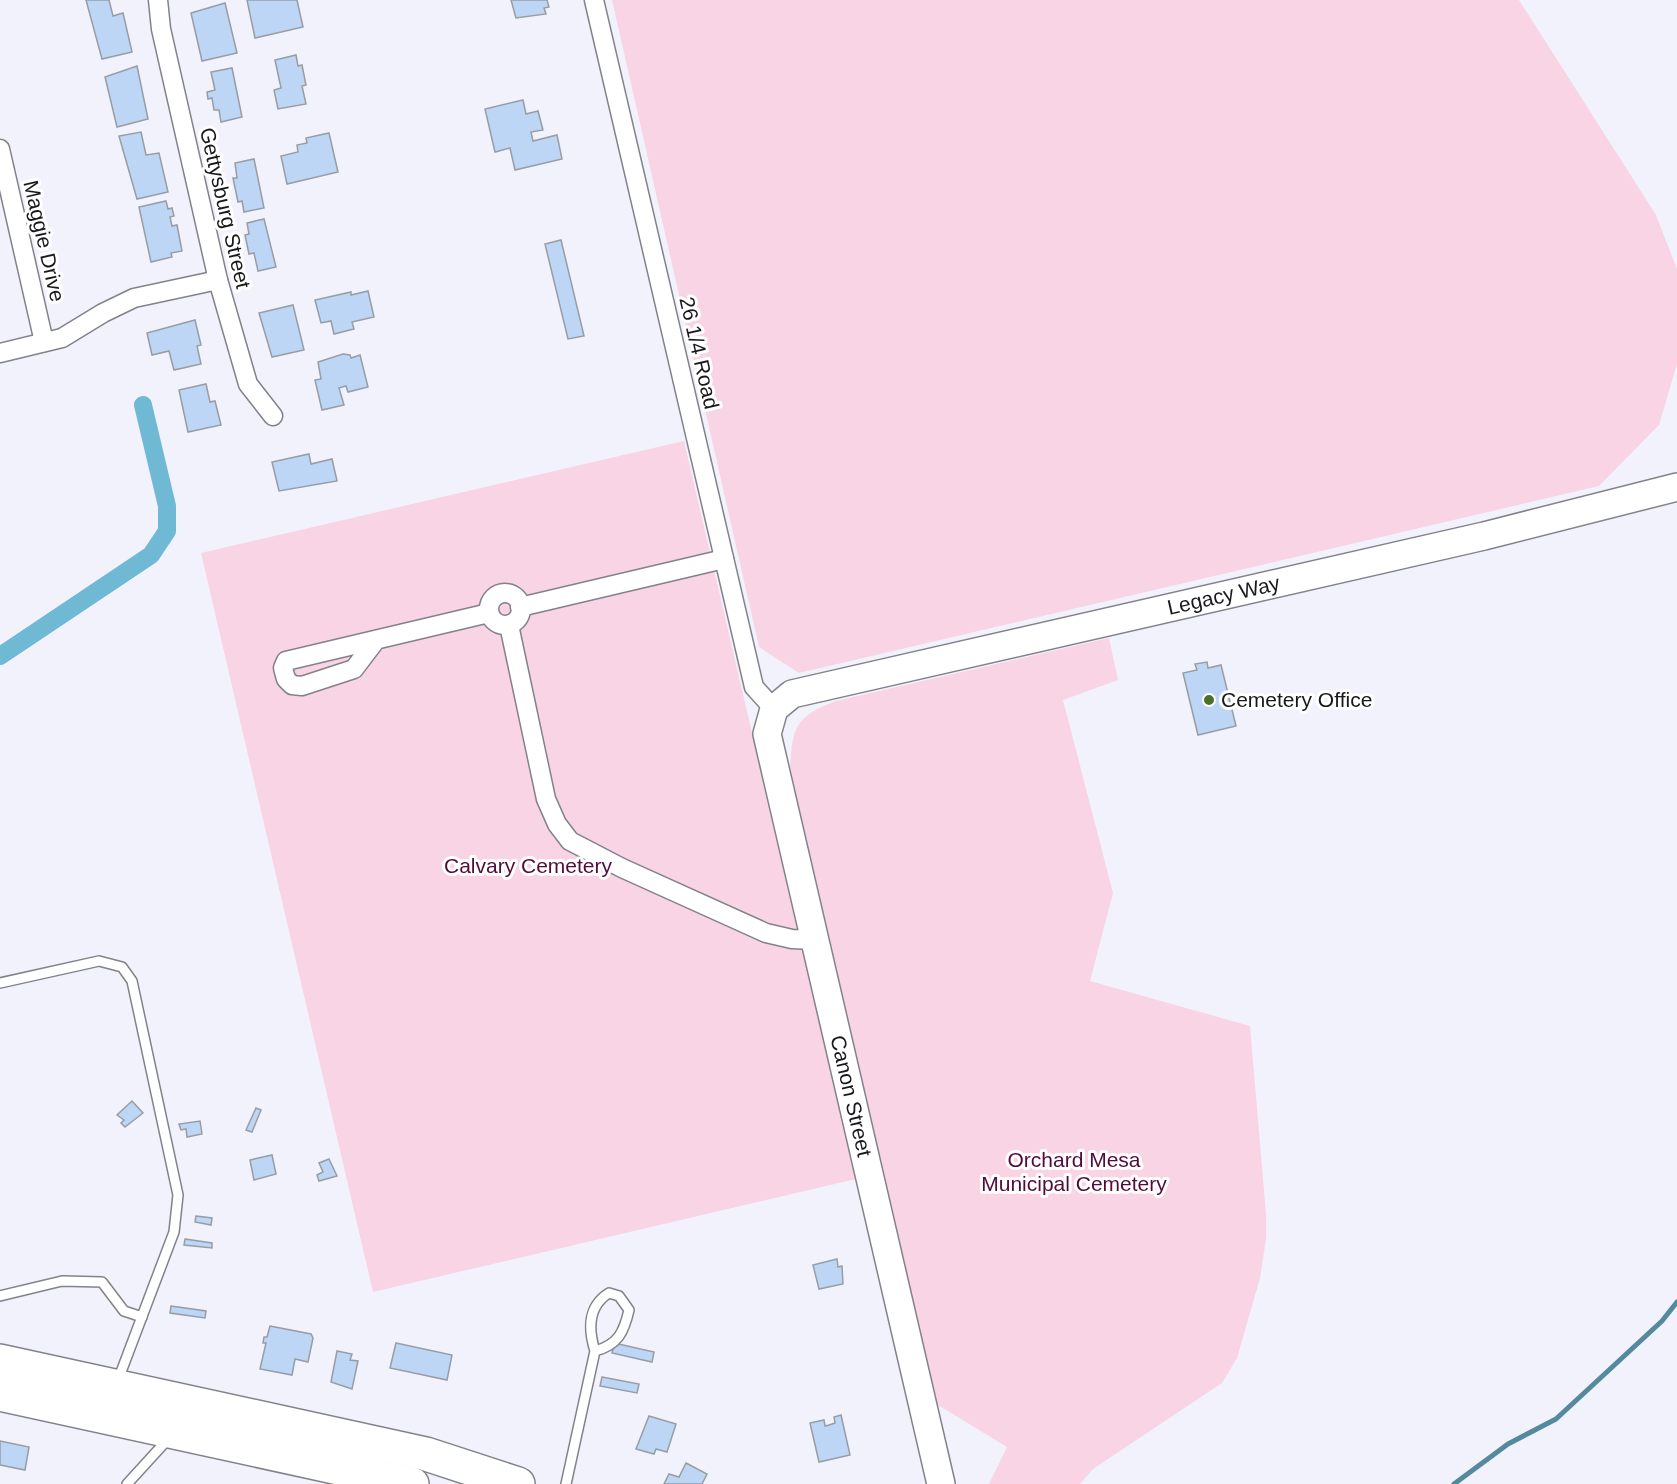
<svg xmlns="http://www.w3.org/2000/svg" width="1677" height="1484" font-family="Arial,sans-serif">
	<rect width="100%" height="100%" fill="#f2f2fc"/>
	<g fill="#f9d4e5">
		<path d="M612 0H1519L1656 215 1677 269V364L1659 425 1599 486 799 673 759 647Z"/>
		<path d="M684 441 856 1179 373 1292 201 553Z"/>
		<path d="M1109 638 1118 680 1063 700 1113 893 1090 981 1250 1026 1266 1214V1239L1260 1278 1237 1358 1222 1383 1093 1469 1080 1484H989L1007 1447 933 1402 790 770C792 728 795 716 836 701Z"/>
	</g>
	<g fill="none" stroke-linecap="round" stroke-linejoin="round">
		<path stroke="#55899e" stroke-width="5" d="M1454 1484 1508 1444 1556 1419 1662 1321 1677 1302"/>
		<path stroke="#6fb9d5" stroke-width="18" d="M0 656 151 555 167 531V506L143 405"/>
	</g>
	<g fill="#bed6f5" stroke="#979da5" stroke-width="1.5">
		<path d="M86 0H109L113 16 123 13 132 52 102 59Z"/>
		<path d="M247 0H297L303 27 255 38Z"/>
		<path d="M511 0H547L549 7 544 8 546 14 516 18Z"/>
		<path d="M225 3 237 53 202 61 191 13Z"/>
		<path d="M296 55 298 66 302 65 306 85 302 86 306 104 278 109 274 90 281 88 275 60Z"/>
		<path d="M137 66 148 119 117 127 105 77Z"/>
		<path d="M232 68 242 117 221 122 219 110H214L212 98 208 99 207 92 215 90 211 72Z"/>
		<path d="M523 100 526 114 538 111 543 130 531 132 533 141 557 135 562 159 515 170 510 148 495 152 485 109Z"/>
		<path d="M141 132 146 155 159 153 168 192 137 199 119 136Z"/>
		<path d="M329 133 338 172 287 184 281 156 298 152 297 145 307 143 306 138Z"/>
		<path d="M254 159 264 208 244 212 242 201 238 202 233 178H237L235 163Z"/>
		<path d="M166 201 168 209 172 208 174 216 170 217 172 226 177 225 182 251 171 253 172 257 151 262 139 207Z"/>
		<path d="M264 219 276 267 258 271 254 253 249 254 245 235 249 234 247 223Z"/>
		<path d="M561 240 584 336 568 339 545 244Z"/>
		<path d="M368 291 374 317 352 322 354 329 334 334 331 321 321 323 315 300 351 292V295Z"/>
		<path d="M293 305 304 350 272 357 259 313Z"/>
		<path d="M195 320 201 345 197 346 201 364 174 370 169 351 152 355 147 333Z"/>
		<path d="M343 354 350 355 351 358 360 355 368 387 348 392 346 386 339 388 344 405 322 410 315 380 321 379 318 362Z"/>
		<path d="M206 384 210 402 215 401 221 425 188 432 179 390Z"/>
		<path d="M309 454 311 464 332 459 337 481 279 491 272 462Z"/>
		<path d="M1207 662 1208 668 1221 665 1236 726 1198 735 1183 673 1197 670 1195 664Z"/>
		<path d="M132 1101 143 1113 125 1127 121 1123 124 1120 117 1115Z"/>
		<path d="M256 1108 261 1110 252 1132 246 1130Z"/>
		<path d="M200 1121 202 1134 187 1137 186 1129 181 1130 179 1124Z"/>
		<path d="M272 1155 276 1174 254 1180 250 1160Z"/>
		<path d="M329 1159 337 1176 319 1181 317 1175 323 1172 319 1163Z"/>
		<path d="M196 1216 212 1218 211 1225 195 1222Z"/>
		<path d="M185 1239 212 1243V1248L184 1245Z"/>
		<path d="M837 1259 838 1267 842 1266 843 1284 819 1289 813 1265Z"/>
		<path d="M171 1306 206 1311 205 1318 170 1313Z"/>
		<path d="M270 1326 311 1334 313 1338 308 1362 295 1359 292 1375 260 1369 266 1343H263L264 1337H267Z"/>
		<path d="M396 1343 452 1355 447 1380 390 1368Z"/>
		<path d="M614 1343 654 1352 652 1362 612 1353Z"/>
		<path d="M337 1351 352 1354 350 1360 358 1361 352 1389 331 1382Z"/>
		<path d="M602 1377 639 1384 637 1393 600 1386Z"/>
		<path d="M841 1415 850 1455 819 1462 810 1423 824 1420 825 1426 829 1425 835 1423 834 1417Z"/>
		<path d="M649 1416 676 1424 667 1452 656 1449 654 1454 636 1449Z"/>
		<path d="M0 1441 29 1447 25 1470 0 1465Z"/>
		<path d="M686 1463 707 1474 702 1484H664L669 1474 679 1477Z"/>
	</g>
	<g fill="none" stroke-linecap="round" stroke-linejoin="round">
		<g stroke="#82828b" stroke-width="12">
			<g id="lane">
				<path d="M0 983 99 961 122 967 132 981 178 1195 174 1232 118 1380"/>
				<path d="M0 1296 62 1281 102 1282 124 1311 142 1317"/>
				<path d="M127 1484 169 1438"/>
				<path d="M566 1484 595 1351C588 1329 588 1306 609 1293L619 1296 629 1310C624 1332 618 1345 595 1351"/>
			</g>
		</g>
		<g stroke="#82828b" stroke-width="21">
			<g id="street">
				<path d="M158 0 161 29 218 280 248 384 273 416"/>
				<path d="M594 0 754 687 774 709"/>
				<path d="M0 149 44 342"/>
				<path d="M0 353 62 338 103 313 134 298 218 280"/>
				<circle cx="505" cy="609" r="16"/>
				<path d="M520 607 724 559"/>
				<path d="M509 625 546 799 557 824 570 841 622 868 766 933 792 939 815 940"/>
				<path d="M376 640 354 669 302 686 292 685 286 679 283 668 286 661 489 613"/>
			</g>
		</g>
		<g stroke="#82828b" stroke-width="30">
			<g id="secondary">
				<path id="s1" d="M941 1484 767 734 774 709 792 694 1484 536 1677 487"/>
			</g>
		</g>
		<g stroke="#82828b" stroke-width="36">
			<g id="highway">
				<path d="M0 1361 426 1454 518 1484"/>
				<path d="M0 1394 412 1484"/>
			</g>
		</g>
		<use href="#lane" stroke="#fff" stroke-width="9"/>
		<use href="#street" stroke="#fff" stroke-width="18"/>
		<use href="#secondary" stroke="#fff" stroke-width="27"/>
		<use href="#highway" stroke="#fff" stroke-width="33"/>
	</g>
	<circle fill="#4d7028" stroke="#fff" stroke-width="2" cx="1209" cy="700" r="6"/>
	<g text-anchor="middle" stroke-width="6" stroke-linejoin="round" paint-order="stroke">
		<g font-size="21" fill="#19191d" stroke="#fff">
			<text transform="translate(225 208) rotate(77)" y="7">Gettysburg Street</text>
			<text transform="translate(44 241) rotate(77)" y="7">Maggie Drive</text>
			<text transform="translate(699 353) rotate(77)" y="7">26 1/4 Road</text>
			<text dy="7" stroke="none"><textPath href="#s1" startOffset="1262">Legacy Way</textPath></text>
			<text transform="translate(851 1096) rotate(77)" y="7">Canon Street</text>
		</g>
		<g font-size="21" fill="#19191d" stroke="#fff" text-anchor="start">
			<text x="1221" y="707">Cemetery Office</text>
		</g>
		<g font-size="21" fill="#550b39" stroke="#fff">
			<text x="528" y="873">Calvary Cemetery</text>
			<text x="1074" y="1167">Orchard Mesa<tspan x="1074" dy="24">Municipal Cemetery</tspan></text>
		</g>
	</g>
</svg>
